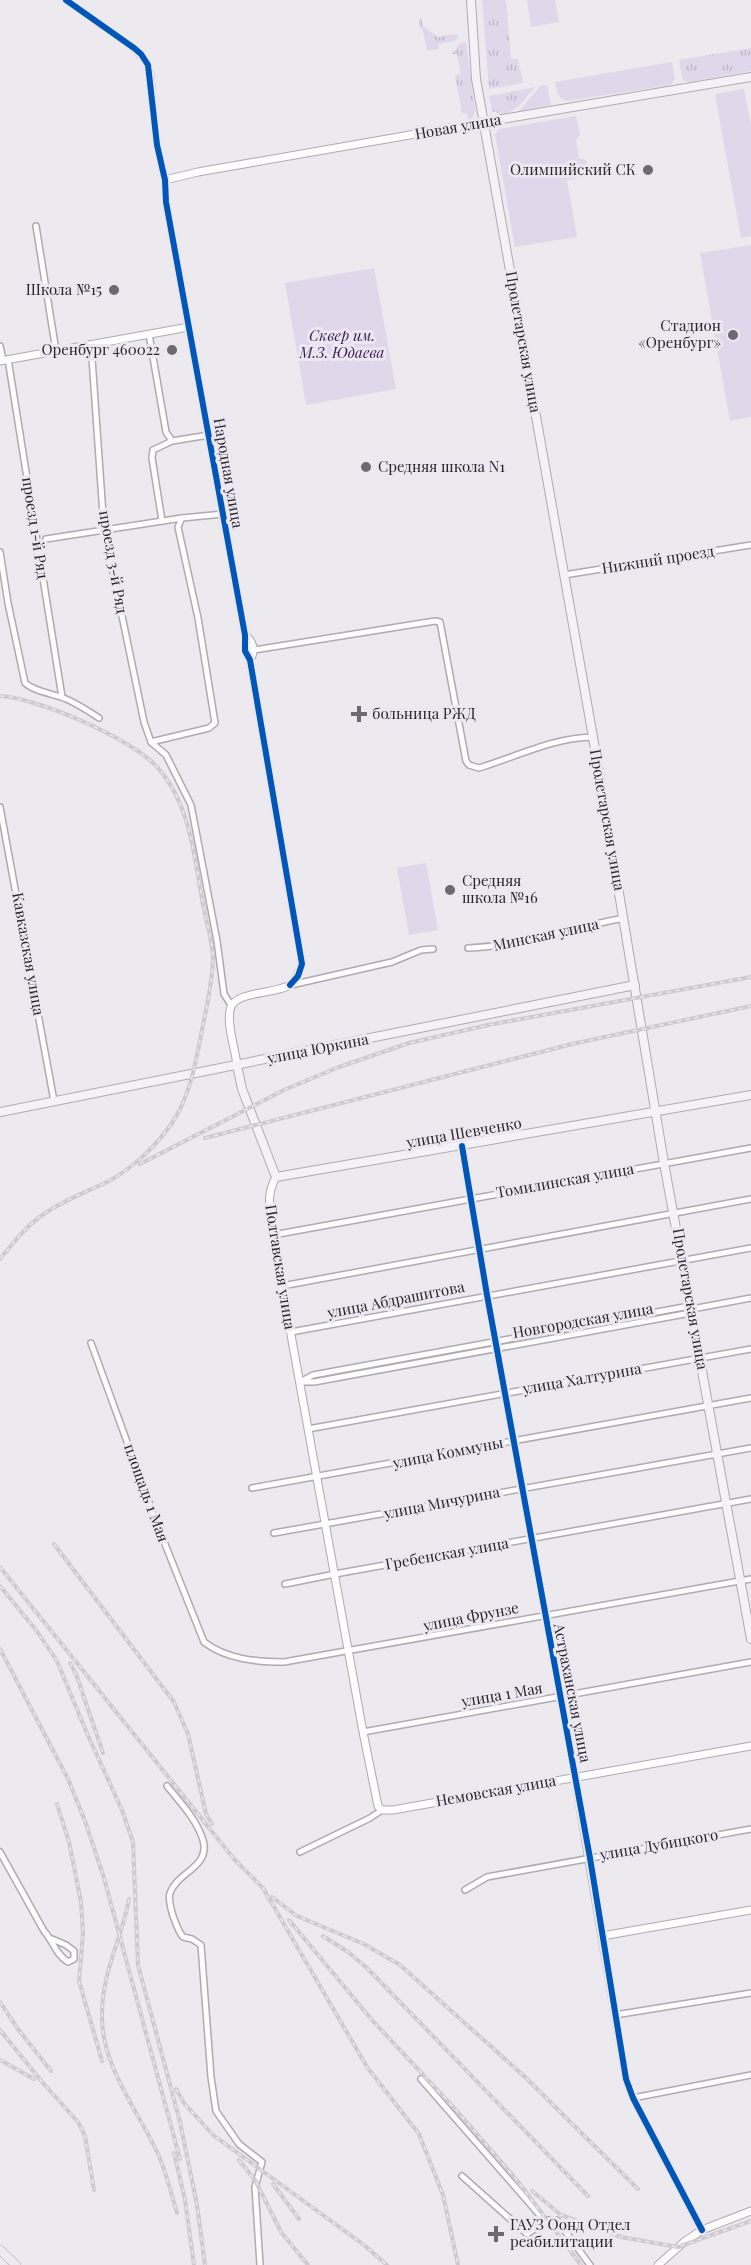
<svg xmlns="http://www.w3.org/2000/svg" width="751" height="2265" font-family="'Playfair Display',serif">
	<defs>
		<pattern id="grass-tufts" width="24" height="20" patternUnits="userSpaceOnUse" patternTransform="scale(1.5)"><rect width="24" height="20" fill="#e1d7eb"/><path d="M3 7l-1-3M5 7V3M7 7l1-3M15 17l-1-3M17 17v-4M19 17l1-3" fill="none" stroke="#c1b8ca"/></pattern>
	</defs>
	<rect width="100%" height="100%" fill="#ece9ef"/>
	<g fill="url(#grass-tufts)">
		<path d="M482 0H506L511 59H518L523 83 489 89Z"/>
		<path d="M421 18 423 26 438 37 452 34 459 36 455 41 439 44V49L427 51 423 31 420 28 418 19Z"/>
		<path d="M466 42 475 111 473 117 468 120 467 114 462 113 455 75 461 74 457 54H452L460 43Z"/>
		<path d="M751 48V71L689 82 683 80 679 60Z"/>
		<path d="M535 87C523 101 512 120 492 111L489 96Z"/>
	</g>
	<g fill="#e1d7eb">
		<path d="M527 0H555L559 22 531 27Z"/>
		<path d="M672 62 675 79 671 85 567 101C557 98 557 92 555 82Z"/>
		<path d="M547 85 551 105 518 112 540 86Z"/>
		<path d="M744 89 751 126V236L741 238 715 94Z"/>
		<path d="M576 116 580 135 576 140 579 158 586 160 588 172 579 178 567 180 577 237 515 247 495 134 499 129Z"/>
		<path d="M751 245V417L730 421 700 253Z"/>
		<path d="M374 268 396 389 306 405 285 283Z"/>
		<path d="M426 863 438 930 409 935 397 868Z"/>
	</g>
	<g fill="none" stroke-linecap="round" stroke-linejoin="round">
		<g stroke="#aeabb0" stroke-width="8">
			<g id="minor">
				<path d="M66 0 130 45 145 60 150 72 157 145 165 180"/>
				<path d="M36 226 56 351"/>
				<path d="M149 334 166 432 172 441"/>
				<path d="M91 344 104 529 144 722 151 742 166 755 191 805 217 941 224 994 231 1005"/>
				<path d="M0 346 3 360"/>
				<path d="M8 359 62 697"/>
				<path d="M162 521 152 458 153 450 172 441 209 435"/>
				<path d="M46 539 182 518"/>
				<path d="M0 552 8 603 25 683C34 691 49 693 61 697 75 702 87 710 99 718"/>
				<path d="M564 575 751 545"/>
				<path d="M254 650 435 621 440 622 466 761 469 765 479 768C515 757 556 737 593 737"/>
				<path d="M151 742 209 728 215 723 198 618 178 527 182 518 223 514"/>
				<path d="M0 807 54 1101"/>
				<path d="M468 948C521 946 571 928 624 918"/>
				<path d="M291 985 392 962 421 950 433 949"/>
				<path d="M462 1146 487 1295 575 1777"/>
				<path d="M273 1235 751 1148"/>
				<path d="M282 1286 751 1199"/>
				<path d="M291 1332 751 1248"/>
				<path d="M91 1343 157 1524 204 1642C226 1659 256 1662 284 1662L751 1579"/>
				<path d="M300 1382 313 1375 684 1307 692 1309 751 1298"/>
				<path d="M301 1382H314L685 1314 692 1309"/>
				<path d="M308 1429 751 1349"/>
				<path d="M252 1488 751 1398"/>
				<path d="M274 1533 751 1448"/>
				<path d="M285 1584 335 1574 751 1499"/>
				<path d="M363 1732 751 1662"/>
				<path d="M167 1786C180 1802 197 1820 203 1840 211 1867 177 1872 170 1893 168 1900 171 1909 173 1916 176 1923 178 1931 183 1937L192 1939 201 1945 211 2077 216 2111 239 2144 262 2162 255 2187 260 2265"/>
				<path d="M0 1852 44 1931C53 1941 56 1955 68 1962L74 1959V1951L66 1945 52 1939"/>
				<path d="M300 1852 370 1818 382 1810"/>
				<path d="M465 1890 487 1877 751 1829"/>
				<path d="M615 2015 751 1993"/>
				<path d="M421 2079 545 2221"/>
				<path d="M633 2098 751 2075"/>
				<path d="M462 2176 527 2234 548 2220H557L590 2265"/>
			</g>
		</g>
		<g stroke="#aeabb0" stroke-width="9">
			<g id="tertiary">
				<path d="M0 361 189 327"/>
				<path d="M245 635C253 642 256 650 250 660"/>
				<path d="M237 1065C235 1048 227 1027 230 1010 233 990 277 995 291 984 297 979 299 971 302 964L250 660 245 651V635L166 202 165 180 198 172 484 122"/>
				<path d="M276 1177C268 1191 269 1203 270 1219L363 1732 378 1806 382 1810H393L751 1746"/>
				<path d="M575 1777 626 2079 633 2098 702 2230"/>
				<path d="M602 1936 751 1910"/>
				<path d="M658 2265 684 2242 702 2230 751 2211"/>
			</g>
		</g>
		<g stroke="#aeabb0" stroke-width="10">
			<g id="secondary">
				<path d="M471 0 476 79 593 737 664 1163 751 1639"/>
				<path d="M484 122 751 77"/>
				<path d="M237 1065 242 1089 276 1177 751 1095"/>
				<path d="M0 1112 635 985"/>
			</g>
		</g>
		<g stroke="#c8c7ca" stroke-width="10">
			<path id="primary" d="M0 2250 16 2265"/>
		</g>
		<use href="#minor" stroke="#fcfcfd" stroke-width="5"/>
		<use href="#tertiary" stroke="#fcfcfd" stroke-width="7"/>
		<use href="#secondary" stroke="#f4f2f7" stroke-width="8"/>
		<use href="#primary" stroke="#efe9f2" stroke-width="8"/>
		<g stroke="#cccbcc" stroke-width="4">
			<g id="rail">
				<path d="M0 696C38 698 133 739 158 768 191 805 194 858 203 904 206 921 212 940 213 957 213 978 208 1000 204 1020 197 1054 192 1094 172 1123 157 1145 133 1168 109 1181 87 1192 64 1200 44 1214 27 1225 13 1243 0 1259"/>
				<path d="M205 1138 572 1044 751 1006"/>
				<path d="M140 1164 284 1090 339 1067 409 1043 488 1025 751 977"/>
				<path d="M54 1544 174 1702 188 1734 206 1814 212 1824"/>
				<path d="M0 1567 234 1859 263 1888 367 2067 419 2134 443 2195 458 2265"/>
				<path d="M0 1586 36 1630 57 1661 86 1731 122 1810 133 1842 138 1965 180 2122 197 2205 205 2265"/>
				<path d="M0 1649 68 1779 85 1821 104 1878 180 2159"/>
				<path d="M70 1663 76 1674 103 1753"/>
				<path d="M57 1804 69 1842 81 1902 83 1933 79 1981 102 2061"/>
				<path d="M272 1897 297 1916 364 1944 400 1965 525 2077 638 2189"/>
				<path d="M129 1899C122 1938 102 1972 102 2014 101 2067 138 2110 159 2156 167 2174 171 2194 177 2213"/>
				<path d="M289 1920 372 2020 457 2111 516 2179 581 2265"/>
				<path d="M323 1936 348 1952 367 1968 588 2196"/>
				<path d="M0 2002 18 2029 51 2071"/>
				<path d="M0 2030 43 2083 78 2122 85 2136 94 2190"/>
				<path d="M0 2060 34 2079"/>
				<path d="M176 2089 184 2103 213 2135 364 2245 387 2265"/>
				<path d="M174 2153 185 2200 194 2265"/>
				<path d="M239 2160 255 2180 281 2232 308 2265"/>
				<path d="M273 2184 299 2219"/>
				<path d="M532 2191 561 2215 621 2237 678 2247 751 2221"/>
			</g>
		</g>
		<use href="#rail" stroke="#ece7f1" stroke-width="1.5" stroke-dasharray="4.5" stroke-linecap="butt"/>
		<g stroke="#ece7f1" stroke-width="10">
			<g id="cycleway">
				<path d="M66 0 134 48 141 54 148 65 157 145 165 180 166 202 245 635V651L250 660 302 964 298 976 290 985"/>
				<path d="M462 1146 487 1295 590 1858 626 2079 633 2098 702 2230"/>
			</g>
		</g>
		<use href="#cycleway" stroke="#0057b8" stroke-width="6"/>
	</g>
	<g fill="#6c6a6e" stroke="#ece7f1" stroke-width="2">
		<circle cx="648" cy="170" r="6"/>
		<circle cx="114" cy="290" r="6"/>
		<circle cx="733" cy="335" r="6"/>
		<circle cx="172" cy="350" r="6"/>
		<circle cx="366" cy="467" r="6"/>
		<path d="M356 705h6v6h6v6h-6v6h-6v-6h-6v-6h6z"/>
		<circle cx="450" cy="890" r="6"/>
		<path d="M493 2225h6v6h6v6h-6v6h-6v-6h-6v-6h6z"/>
	</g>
	<g text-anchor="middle" stroke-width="6" stroke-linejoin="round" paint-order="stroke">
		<g font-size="15" fill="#272629" stroke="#ece7f1">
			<text transform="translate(458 127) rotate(-10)" y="5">Новая улица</text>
			<text transform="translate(523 342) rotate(80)" y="5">Пролетарская улица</text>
			<text transform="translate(228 473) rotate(80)" y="5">Народная улица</text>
			<text transform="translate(35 528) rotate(81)" y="5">проезд 1-й Ряд</text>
			<text transform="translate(658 560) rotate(-9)" y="5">Нижний проезд</text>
			<text transform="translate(113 562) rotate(80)" y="5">проезд 3-й Ряд</text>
			<text transform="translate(607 820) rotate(80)" y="5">Пролетарская улица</text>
			<text transform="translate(546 935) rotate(-12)" y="5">Минская улица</text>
			<text transform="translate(28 954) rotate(80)" y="5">Кавказская улица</text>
			<text transform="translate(318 1049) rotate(-11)" y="5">улица Юркина</text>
			<text transform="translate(464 1133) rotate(-10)" y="5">улица Шевченко</text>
			<text transform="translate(565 1181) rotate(-10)" y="5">Томилинская улица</text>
			<text transform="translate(280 1267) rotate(81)" y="5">Полтавская улица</text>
			<text transform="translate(690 1299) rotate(80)" y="5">Пролетарская улица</text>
			<text transform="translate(396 1300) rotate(-11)" y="5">улица Абдрашитова</text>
			<text transform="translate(583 1321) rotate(-10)" y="5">Новгородская улица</text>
			<text transform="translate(582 1379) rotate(-10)" y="5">улица Халтурина</text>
			<text transform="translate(448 1453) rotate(-11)" y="5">улица Коммуны</text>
			<text transform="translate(146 1493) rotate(70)" y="5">площадь 1 Мая</text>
			<text transform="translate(442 1503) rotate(-11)" y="5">улица Мичурина</text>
			<text transform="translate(447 1554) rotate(-10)" y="5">Гребенская улица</text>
			<text transform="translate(471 1617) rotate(-11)" y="5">улица Фрунзе</text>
			<text transform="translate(572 1693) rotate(79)" y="5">Астраханская улица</text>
			<text transform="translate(502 1695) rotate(-10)" y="5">улица 1 Мая</text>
			<text transform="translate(496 1791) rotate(-10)" y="5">Немовская улица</text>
			<text transform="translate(659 1845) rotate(-10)" y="5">улица Дубицкого</text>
		</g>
		<g font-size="15" fill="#272629" stroke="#ece7f1" text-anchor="end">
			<text x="636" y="175">Олимпийский СК</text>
			<text x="102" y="295">Школа №15</text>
			<text x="721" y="331">Стадион<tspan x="721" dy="17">«Оренбург»</tspan></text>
			<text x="160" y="355">Оренбург 460022</text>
			<text x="378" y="472" text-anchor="start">Средняя школа N1</text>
			<text x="372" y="719" text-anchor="start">больница РЖД</text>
			<text x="462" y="886" text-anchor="start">Средняя<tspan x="462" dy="17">школа №16</tspan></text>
			<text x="510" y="2230" text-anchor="start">ГАУЗ Оонд Отдел<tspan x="510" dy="17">реабилитации</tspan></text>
		</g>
		<g font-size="15" font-style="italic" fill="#391c4f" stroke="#ece7f1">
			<text x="342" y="341">Сквер им.<tspan x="342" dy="17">М.З. Юдаева</tspan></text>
		</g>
	</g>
</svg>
